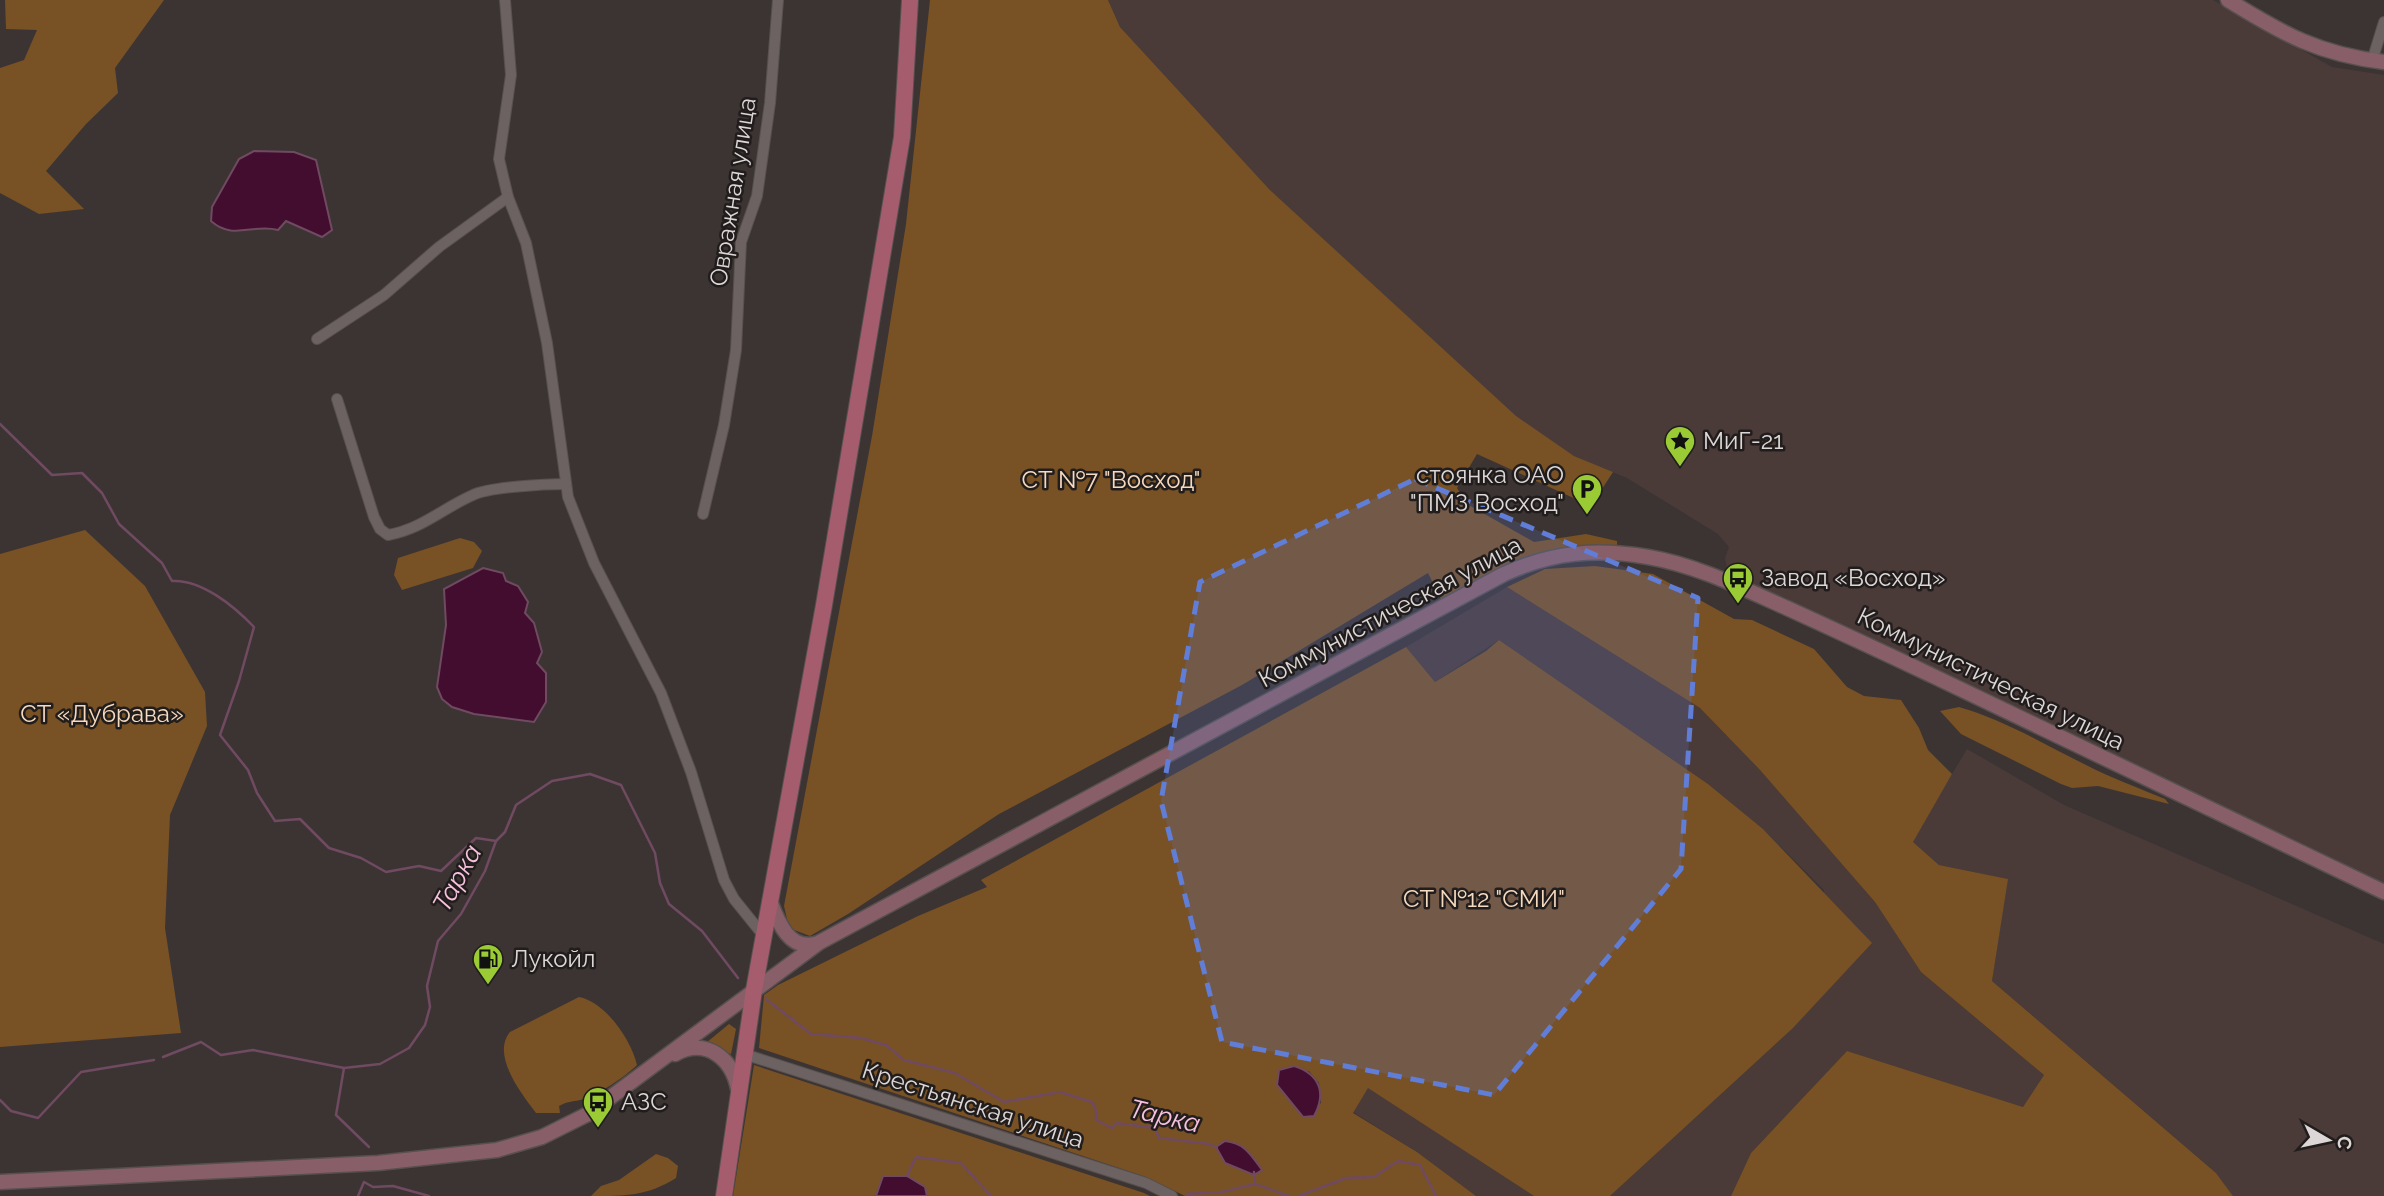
<svg xmlns="http://www.w3.org/2000/svg" width="2384" height="1196" font-family="Raleway,sans-serif">
	<rect width="100%" height="100%" fill="#3c3433"/>
	<g fill="#4a3b39">
		<path d="M1108 0H2213L2332 67 2384 75V885L1728 573 1725 558 1729 547 1718 534 1627 478 1574 456 1516 417 1269 189 1120 27Z"/>
		<path d="M1507 587 1700 708 1760 770 1875 902 1921 972 2044 1075 2023 1107 1847 1051 1751 1153 1731 1196H1610L1792 1029 1824 890 1763 829 1708 784 1499 640 1435 682 1406 647Z"/>
		<path d="M1967 749 2064 805 2384 944V1196H2233L2216 1173 1992 981 2007 879 1939 865 1912 841Z"/>
		<path d="M1368 1087 1439 1132 1534 1196H1476L1417 1152 1353 1112Z"/>
	</g>
	<g fill="#785125" fill-rule="evenodd">
		<path d="M5 0H164L115 68 118 93 86 124 46 171 84 209 39 214 0 193V68L24 60 37 30 6 29Z"/>
		<path d="M930 0H1108L1120 27 1269 189 1516 416 1574 456 1613 472 1591 506 1477 454 1457 488 1467 504 1534 542 1586 534 1617 541V545L1563 549 1443 603 1428 573 1242 685 999 814 848 914 810 936 789 928 784 906 872 436 906 224Z"/>
		<path d="M85 530 145 586 205 692 207 726 170 815 165 928 181 1033 0 1047V554Z"/>
		<path d="M460 538 474 542 482 551 473 568 402 590 394 575 398 558Z"/>
		<path d="M1595 566 1653 574 1734 619 1752 620 1814 649 1847 687 1864 696 1901 700 1919 728 1928 750 1952 774 1913 842 1939 865 2008 879 1992 981 2216 1173 2233 1196H1731L1751 1153 1847 1051 2023 1107 2044 1075 1921 972 1875 902 1760 770 1700 708 1507 587 1545 569Z"/>
		<path d="M1499 640 1708 784 1763 829 1872 943 1792 1029 1610 1196H1534L1368 1088 1353 1113 1417 1152 1476 1196H1185L1146 1177 759 1048 764 995 778 985 918 916 987 887 981 880 1406 647 1435 682 1486 651ZM1309 1071 1319 1083 1321 1103 1303 1117 1277 1085Z"/>
		<path d="M1959 707C2004 720 2044 744 2086 765 2111 778 2139 788 2165 799L2169 804 2098 786 2072 788 2061 784 1961 734 1940 711Z"/>
		<path d="M579 997C605 1002 631 1039 637 1065 626 1076 596 1097 580 1100 571 1102 568 1101 559 1106L560 1113H536C521 1093 491 1055 510 1032Z"/>
		<path d="M729 1024 736 1029 731 1054 706 1043Z"/>
		<path d="M754 1065 1144 1193 1150 1196H927L925 1187 883 1176 876 1196H733Z"/>
		<path d="M656 1154 668 1158 678 1166 676 1178C647 1196 627 1196 591 1196L601 1186 619 1180Z"/>
	</g>
	<g fill="#420d2f" stroke="#704a61" stroke-width="2">
		<path d="M254 151 294 152 316 160 332 230 322 237 286 221 278 230C253 223 233 241 211 221L212 207 239 159Z"/>
		<path d="M483 568 503 573 506 581 518 586 528 602 525 613 534 623 542 652 537 663 546 673V702L534 722 474 714 452 707 442 699 437 687 446 625 444 589Z"/>
		<path d="M1294 1066C1319 1074 1327 1092 1314 1116L1303 1117 1277 1085 1279 1070Z"/>
		<path d="M1225 1141C1245 1143 1251 1155 1262 1170L1254 1175 1225 1163 1216 1147Z"/>
		<path d="M883 1176H907L925 1187 927 1196H876Z"/>
	</g>
	<g fill="none" stroke-linecap="round" stroke-linejoin="round">
		<g stroke="#704a61" stroke-width="2.5">
			<path d="M0 424 52 475 82 473 102 493 119 524 162 563 172 581C201 579 234 606 254 627L239 681 220 735 248 770 257 793 275 821 300 819 329 848 361 858 386 872 419 866 441 871 476 838 496 841"/>
			<path d="M766 999 811 1034 861 1038 886 1045 904 1060 955 1073 1004 1102 1060 1092 1092 1102 1096 1110V1120L1112 1128 1116 1123 1155 1128 1159 1138 1210 1144 1217 1148"/>
			<path d="M163 1057 201 1042 221 1055 253 1050 344 1068 380 1064 409 1048 425 1025 430 1007 427 986 438 941 461 914 485 871 496 841 505 832 516 805 552 781 590 774 621 785 655 853 660 883 669 904 702 931 738 978"/>
			<path d="M344 1068 336 1115 369 1147"/>
			<path d="M0 1100 11 1111 38 1118 81 1072 154 1060"/>
			<path d="M1254 1172 1255 1184 1289 1196"/>
			<path d="M907 1176 916 1157 961 1163 991 1196"/>
			<path d="M1186 1194 1222 1192 1255 1184"/>
			<path d="M358 1196 364 1182 373 1187 393 1186 429 1196"/>
			<path d="M1299 1196 1346 1178 1374 1177 1398 1161 1420 1165 1436 1196"/>
		</g>
		<g stroke="#57504f" stroke-width="12">
			<g id="street">
				<path d="M505 0 511 75 499 159 508 197 526 243 547 343 568 497 594 563 661 693 691 772 724 880 734 899 763 935"/>
				<path d="M2372 61 2384 22"/>
				<path d="M317 339 384 295 439 247 508 197"/>
				<path d="M337 399 374 517 380 529 388 535C422 529 443 508 473 495 490 487 545 484 566 484"/>
				<path d="M703 514 724 425 736 350 741 242 757 196 770 103 778 0"/>
				<path d="M744 1054 1146 1183 1172 1196"/>
			</g>
		</g>
		<g stroke="#57504f" stroke-width="17">
			<g id="secondary">
				<path d="M2228 0C2283 34 2318 54 2384 62"/>
				<path d="M770 901C778 922 790 953 818 943"/>
				<path d="M675 1054C706 1037 732 1058 738 1089"/>
				<path d="M0 1182 378 1163 497 1150 542 1137 588 1114 820 942 1504 574C1552 552 1596 548 1648 557 1696 565 1742 588 1787 608 1835 630 1883 652 1931 675 2082 748 2233 821 2384 892"/>
			</g>
		</g>
		<g stroke="#57504f" stroke-width="18">
			<path id="primary" d="M724 1196 754 990 824 605 902 137 910 0"/>
		</g>
		<use href="#street" stroke="#6c6261" stroke-width="10"/>
		<use href="#secondary" stroke="#885f68" stroke-width="14"/>
		<use href="#primary" stroke="#a55d6e" stroke-width="16"/>
	</g>
	<path fill="#607ed7" fill-opacity="0.2" stroke="#607ed7" stroke-width="5" stroke-dasharray="14 9" stroke-linejoin="round" d="M1415 479 1698 598 1681 869 1494 1095 1222 1042 1161 801 1200 582Z"/>
	<defs>
		<g id="sight-pin" transform="scale(1.575)"><path d="M0 17L-7.5 6A9.5 9.5 0 1 1 7.5 6Z" fill="#9acb34" stroke="#211d1c"/><path d="M0-6L1.8-2.2L6-1.7L2.9 1.2L3.7 5.4L0 3.3L-3.7 5.4L-2.9 1.2L-6-1.7L-1.8-2.2Z" fill="#111"/></g>
		<g id="parking-pin" transform="scale(1.575)"><path d="M0 17L-7.5 6A9.5 9.5 0 1 1 7.5 6Z" fill="#9acb34" stroke="#211d1c"/><path d="M-3.5-5.5H1a3.5 3.5 0 0 1 0 7H-1V5.5H-3.5ZM-1-3.4V-.6H.8a1.4 1.4 0 0 0 0-2.8Z" fill="#111"/></g>
		<g id="bus-pin" transform="scale(1.575)"><path d="M0 17L-7.5 6A9.5 9.5 0 1 1 7.5 6Z" fill="#9acb34" stroke="#211d1c"/><path d="M-5-6H5V4H4V6H2V4H-2V6H-4V4H-5ZM-3.5-4V0h7V-4ZM-3.5 1.2v1.5H-2V1.2ZM2 1.2v1.5H3.5V1.2Z" fill="#111"/></g>
		<g id="fuel-pin" transform="scale(1.575)"><path d="M0 17L-7.5 6A9.5 9.5 0 1 1 7.5 6Z" fill="#9acb34" stroke="#211d1c"/><path d="M-5.5-6h7V0h2V4h1.3V-2.5L3-4.5l.8-.8L6-3V5H2.5V1h-1V6h-7ZM-4.2-4.7v3.2H.2V-4.7Z" fill="#111"/></g>
	</defs>
	<g fill-rule="evenodd">
		<use href="#sight-pin" x="1680" y="441"/>
		<use href="#parking-pin" x="1587" y="489"/>
		<use href="#bus-pin" x="1738" y="578"/>
		<use href="#fuel-pin" x="488" y="959"/>
		<use href="#bus-pin" x="598" y="1102"/>
	</g>
	<g text-anchor="middle" stroke-width="5" stroke-linejoin="round" paint-order="stroke">
		<g font-size="24" fill="#dcd7d6" stroke="#211d1c">
			<text transform="translate(733 192) rotate(-81)" y="8">Овражная улица</text>
			<text transform="translate(1390 612) rotate(-28)" y="8">Коммунистическая улица</text>
			<text transform="translate(1991 679) rotate(26)" y="8">Коммунистическая улица</text>
			<text transform="translate(973 1105) rotate(18)" y="8">Крестьянская улица</text>
		</g>
		<g font-size="24" fill="#dcd7d6" stroke="#211d1c" text-anchor="start">
			<text x="1703" y="449">МиГ-21</text>
			<text x="1564" y="483" text-anchor="end">стоянка ОАО<tspan x="1564" dy="28">"ПМЗ Восход"</tspan></text>
			<text x="1761" y="586">Завод «Восход»</text>
			<text x="511" y="967">Лукойл</text>
			<text x="621" y="1110">АЗС</text>
		</g>
		<g font-size="24" fill="#f6dabf" stroke="#211d1c">
			<text x="1111" y="488">СТ №7 "Восход"</text>
			<text x="102" y="722">СТ «Дубрава»</text>
			<text x="1484" y="907">СТ №12 "СМИ"</text>
		</g>
		<g font-size="26" font-style="italic" fill="#f8c2df" stroke="#211d1c">
			<text transform="translate(457 878) rotate(-61)" y="9">Тарка</text>
			<text transform="translate(1165 1116) rotate(13)" y="9">Тарка</text>
		</g>
	</g>
	<g transform="translate(2328 1140) rotate(99)" stroke="#211d1c" stroke-width="5" paint-order="stroke">
	<path d="M0-5L12 26L0 18L-12 26Z" fill="#dcd7d6"/>
	<text y="-10" font-size="19" font-weight="bold" text-anchor="middle" fill="#dcd7d6">С</text>
	</g>
</svg>
